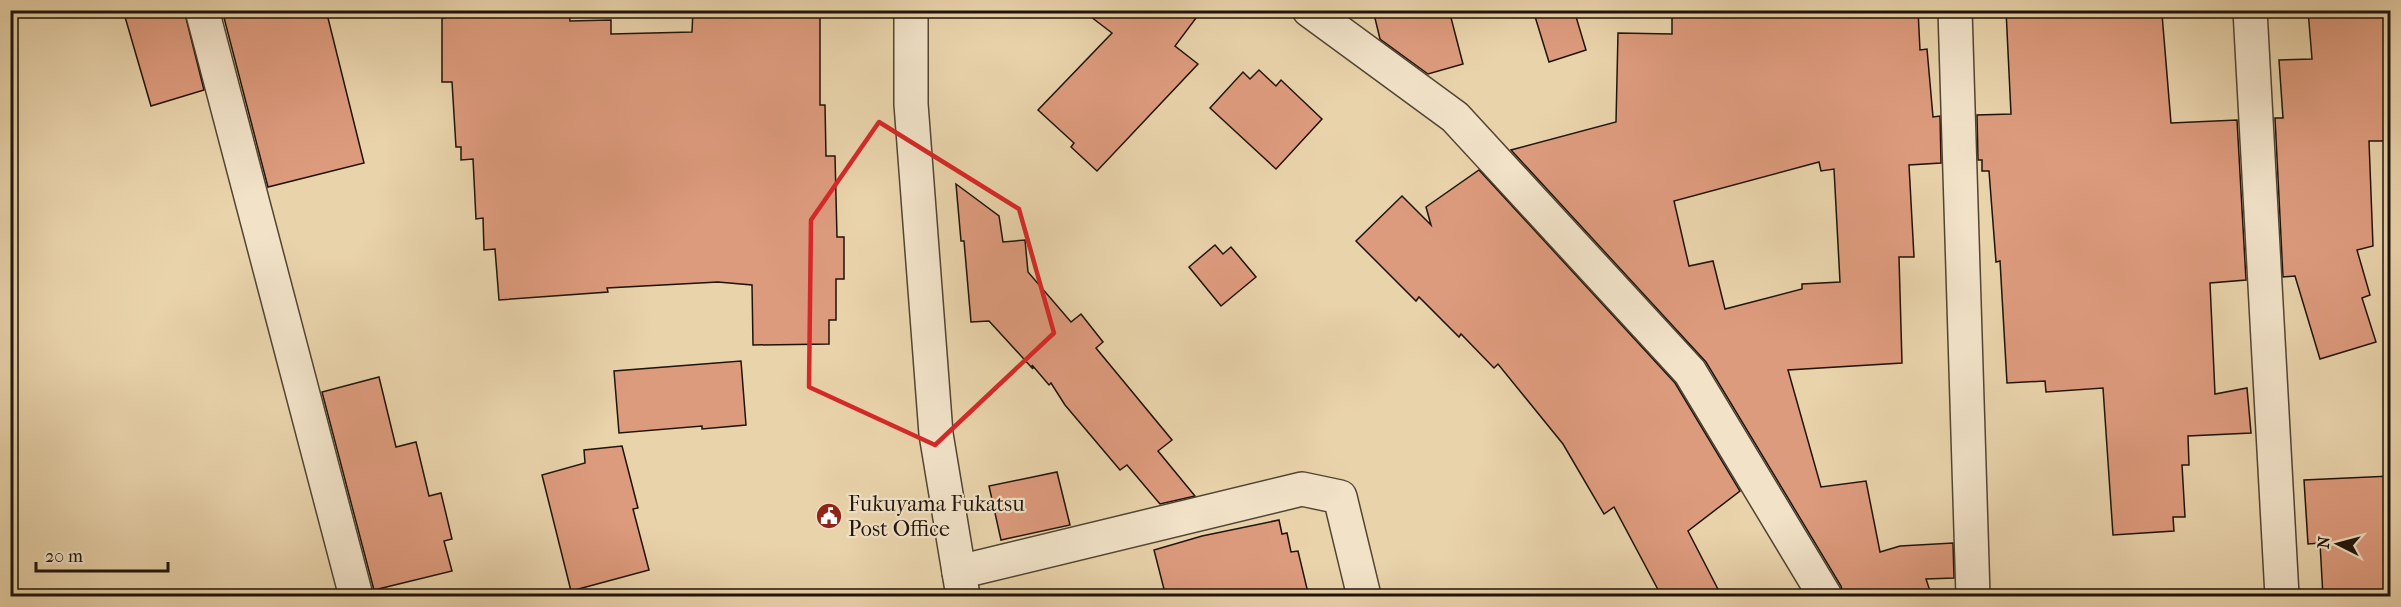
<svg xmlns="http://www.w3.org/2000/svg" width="2401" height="607" font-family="'IM FELL French Canon',serif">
	<rect width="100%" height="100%" fill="#e9d3ab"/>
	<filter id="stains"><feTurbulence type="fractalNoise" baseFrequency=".00333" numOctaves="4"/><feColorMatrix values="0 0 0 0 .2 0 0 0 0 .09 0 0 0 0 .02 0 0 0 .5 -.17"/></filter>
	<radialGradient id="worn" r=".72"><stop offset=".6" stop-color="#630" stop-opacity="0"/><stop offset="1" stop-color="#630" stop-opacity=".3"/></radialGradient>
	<g fill="#dd9b7d" stroke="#1f1409" stroke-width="1.5" fill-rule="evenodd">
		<path d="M123 10H184L204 90 151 106Z"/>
		<path d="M222 10H326L364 163 268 187Z"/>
		<path d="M446 10H569L570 21 611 20V34L692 32 693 10H820V105H825L826 156H835L837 237H844V279H836V320H829V344L753 345 752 285 718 282 607 288 608 292 499 300 495 249 484 250 483 218 476 219 473 159 461 160V147H456L452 82H442V18H445Z"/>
		<path d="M1082 10H1202L1175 46 1198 64 1097 171 1071 147 1074 143 1038 110 1112 33Z"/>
		<path d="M1373 10H1449L1463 64 1428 74 1380 39Z"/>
		<path d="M1533 10H1574L1586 50 1549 62Z"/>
		<path d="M1672 10H1918L1920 50 1927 49 1933 117 1940 116 1941 163 1909 165 1914 257H1899L1902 363 1788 370 1821 487 1866 481 1880 552 1900 546 1953 543 1954 578 1926 579 1932 597H1844L1841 586 1706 362 1511 150 1616 122 1618 33 1672 34ZM1819 162 1821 171 1834 169 1840 282 1802 284V289L1725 309 1713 261 1689 266 1674 201Z"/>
		<path d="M2006 10H2147L2148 15 2162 14 2171 123 2237 120 2246 280 2210 283 2215 394 2247 388 2251 433 2188 436 2189 465H2182L2185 517H2173L2174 531 2113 535 2103 388 2046 392 2045 381 2007 383 2000 261 1996 262 1989 171H1982V160H1978L1977 115 2011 114Z"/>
		<path d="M2308 10H2388L2391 41V141H2369L2373 246 2357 250 2370 295 2362 298 2376 342 2320 359 2295 276 2283 277 2275 118H2283L2279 60 2312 59Z"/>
		<path d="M1259 70 1276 86 1281 80 1322 119 1276 169 1210 108 1243 72 1250 79Z"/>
		<path d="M1479 170 1675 383 1740 491 1688 531 1722 597H1662L1614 507 1604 514 1563 444 1498 364 1494 368 1461 334 1459 337 1419 297 1416 301 1356 241 1402 196 1431 225 1426 207Z"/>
		<path d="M956 184 999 216 1003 242 1025 240 1028 272 1071 322 1081 314 1103 342 1096 348 1172 440 1158 451 1195 496 1160 504 1127 465 1120 470 1065 405 1051 383 1049 385 1032 365 1033 369 989 321 971 322 964 241H961Z"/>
		<path d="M1215 245 1223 254 1231 247 1256 277 1221 306 1189 267Z"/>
		<path d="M741 361 746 425 702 429V426L619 433 614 371Z"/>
		<path d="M379 377 396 447 416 442 429 496 441 493 452 539 444 541 452 571 374 590 322 392Z"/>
		<path d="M622 446 638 508 633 509 649 570 571 591 542 475 585 463 584 450Z"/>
		<path d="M1057 472 1070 525 1001 540 989 486Z"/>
		<path d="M2391 476V597H2323L2320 543 2308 544 2304 480Z"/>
		<path d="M1279 520 1282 534 1287 533 1291 552 1298 551 1309 597H1166L1154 550 1202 536Z"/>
	</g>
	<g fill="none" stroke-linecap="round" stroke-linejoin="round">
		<g stroke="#524432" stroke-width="36">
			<g id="minor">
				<path d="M202 10 356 596"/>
				<path d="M1309 10 1455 117 1690 372 1825 596"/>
				<path d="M1955 10 1973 596"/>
				<path d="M2250 10 2282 596"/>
				<path d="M959 572 1302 489 1340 497 1364 596"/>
			</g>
		</g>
		<g stroke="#524432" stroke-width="36">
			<path id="tertiary" d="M911 10V104L936 434 963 596"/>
		</g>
		<use href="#minor" stroke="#f1e2c8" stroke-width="33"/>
		<use href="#tertiary" stroke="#f1e2c8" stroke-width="33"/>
	</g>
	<path fill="none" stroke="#d62828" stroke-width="4.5" stroke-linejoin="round" d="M879 122 1019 209 1054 333 935 445 809 387 811 220Z"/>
	<defs>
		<g id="civic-disc" transform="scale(1.35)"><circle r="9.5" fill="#8f2418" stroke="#f1e2c8"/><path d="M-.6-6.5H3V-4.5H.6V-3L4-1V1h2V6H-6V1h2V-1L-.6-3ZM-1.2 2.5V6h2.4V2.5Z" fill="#fff"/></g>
	</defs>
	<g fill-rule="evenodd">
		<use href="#civic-disc" x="829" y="516"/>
	</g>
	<g text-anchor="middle" stroke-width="4.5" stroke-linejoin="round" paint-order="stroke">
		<g font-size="22" fill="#1f1409" stroke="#f1e2c8" text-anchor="start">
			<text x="848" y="511">Fukuyama Fukatsu<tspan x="848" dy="25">Post Office</tspan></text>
		</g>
	</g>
	<rect width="2401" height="607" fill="none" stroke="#e9d3ab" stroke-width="36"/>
	<rect x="12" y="12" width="2377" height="583" fill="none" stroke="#1f1409" stroke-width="3"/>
	<rect x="18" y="18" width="2365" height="571" fill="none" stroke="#1f1409" stroke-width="1.5"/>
	<g transform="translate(2338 544) rotate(276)" stroke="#f1e2c8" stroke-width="4.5" paint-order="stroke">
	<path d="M0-4.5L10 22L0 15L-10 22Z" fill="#1f1409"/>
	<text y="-9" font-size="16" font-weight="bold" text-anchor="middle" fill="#1f1409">N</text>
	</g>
	<path d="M36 562v9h132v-9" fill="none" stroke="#1f1409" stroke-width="3"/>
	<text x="45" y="562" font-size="18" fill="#1f1409" stroke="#f1e2c8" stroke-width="4.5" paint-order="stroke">20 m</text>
	<rect width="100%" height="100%" filter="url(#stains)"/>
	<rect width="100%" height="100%" fill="url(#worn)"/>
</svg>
